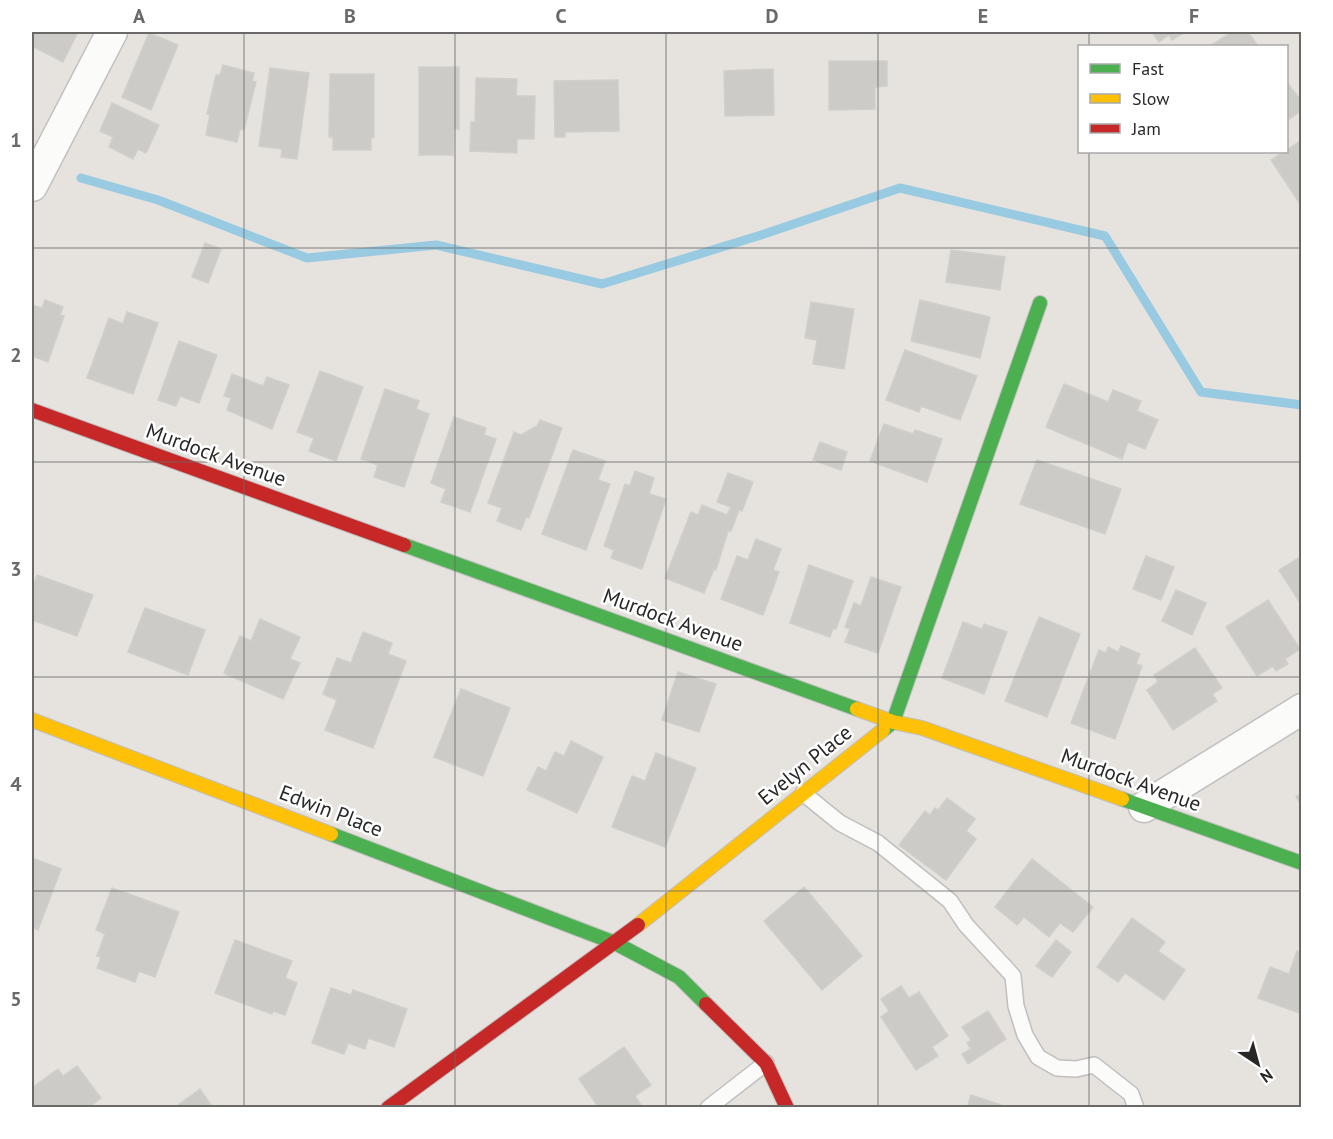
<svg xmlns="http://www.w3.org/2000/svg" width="1333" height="1139" font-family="'PT Sans',sans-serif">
	<rect width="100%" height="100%" fill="#e6e3de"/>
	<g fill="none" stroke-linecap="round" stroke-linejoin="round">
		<path stroke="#98cae2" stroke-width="9" d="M81 178 158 200 307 258 436 245 602 284 761 235 900 188 1105 236 1201 392 1302 405"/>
	</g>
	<g fill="#cdcbc7" stroke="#d1cfca" stroke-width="1.5">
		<path d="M32 32H78L63 62 32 46Z"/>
		<path d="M1152 32H1185L1172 40 1169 35 1159 42Z"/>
		<path d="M1232 32H1248L1258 46H1210Z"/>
		<path d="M149 33 178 45 151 110 122 97Z"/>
		<path d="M829 61H887V86L875 87V109L829 110Z"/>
		<path d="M223 65 254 73 252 81 256 82 244 130 240 129 237 142 206 135 210 115 207 114 216 75H220Z"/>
		<path d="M419 67H459V129H454L453 155H419Z"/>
		<path d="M270 68 309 73 297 159 281 157 282 149 259 146Z"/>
		<path d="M773 69 774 115 725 116 724 71Z"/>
		<path d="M330 74H374V137L371 138V150H333V137H329Z"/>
		<path d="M476 78 517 79 516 96H535L534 139H517V153L470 151 471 122H475Z"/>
		<path d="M618 80 619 131 565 132V137H555L554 81Z"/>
		<path d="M1286 81 1302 102V110L1286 121Z"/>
		<path d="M112 103 159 125 146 153 138 149 133 159 109 147 113 137 100 131Z"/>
		<path d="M1302 140V207L1271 160Z"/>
		<path d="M205 243 221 249 208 283 192 277Z"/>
		<path d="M951 250 1005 257 1000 290 946 282Z"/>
		<path d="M45 300 63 307 60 315 64 316 48 362 32 356V305L42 308Z"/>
		<path d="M920 300 990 317 980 358 911 341Z"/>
		<path d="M811 302 854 309 844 369 813 364 817 340 805 338Z"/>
		<path d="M127 312 158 323 133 394 87 378 109 318 123 324Z"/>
		<path d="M179 341 217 355 199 403 180 396 176 406 158 400Z"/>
		<path d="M905 350 977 376 960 420 921 406 919 412 886 400Z"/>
		<path d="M320 371 363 387 336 461 309 451 314 438 297 432Z"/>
		<path d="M232 374 263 386 267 377 289 385 272 429 227 410 231 398 224 396Z"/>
		<path d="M1064 384 1108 402 1113 390 1141 401 1137 411 1158 420 1145 449 1128 442 1122 459 1046 427Z"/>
		<path d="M385 389 419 401 416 409 429 414 404 487 374 477 378 465 361 459Z"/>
		<path d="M454 417 486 428 484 435 496 439 470 512 441 502 446 489 431 483Z"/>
		<path d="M540 420 562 428 529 518 526 517 521 530 497 521 502 508 488 503 514 432 521 435 537 426Z"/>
		<path d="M884 424 913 434 915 430 942 439 927 482 870 461Z"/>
		<path d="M820 442 847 452 841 470 813 460Z"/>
		<path d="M573 450 605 461 598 480 610 484 586 550 542 534Z"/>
		<path d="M1037 460 1121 489 1105 534 1020 504Z"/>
		<path d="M635 471 654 478 649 494 666 499 642 569 611 558 614 550 604 546 625 484 630 486Z"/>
		<path d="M728 473 753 482 742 511 739 510 731 531H728L716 570 714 569 704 593 665 578 691 512 698 515 702 505 727 515 731 507 717 502Z"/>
		<path d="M756 539 781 549 773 570 779 572 763 615 721 599 737 556 748 560Z"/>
		<path d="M1146 556 1174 567 1161 600 1133 589Z"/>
		<path d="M1302 556V606L1279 570Z"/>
		<path d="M809 565 853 581 836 629 833 628 830 637 790 623Z"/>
		<path d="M37 575 93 595 77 636 32 620V591Z"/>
		<path d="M871 577 901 587 878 653 845 642 850 629 845 627 854 603 861 606Z"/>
		<path d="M1176 590 1206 603 1192 635 1162 621Z"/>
		<path d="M1268 600 1300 649 1285 659 1288 664 1276 671 1273 666 1257 676 1226 627Z"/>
		<path d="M145 608 205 630 188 675 128 652Z"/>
		<path d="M1039 617 1080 634 1047 717 1005 701Z"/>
		<path d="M260 619 300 637 290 659 300 663 283 699 224 673 240 636 251 641Z"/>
		<path d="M963 622 982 629 984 624 1007 632 984 694 942 678Z"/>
		<path d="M363 632 392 643 388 654 406 661 373 748 325 730 337 700 323 694 337 658 351 663Z"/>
		<path d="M1121 646 1140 654 1136 664 1142 666 1115 739 1071 723 1099 650 1106 653 1108 647 1118 652Z"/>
		<path d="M1195 648 1222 688 1212 694 1217 701 1173 730 1147 690 1158 682 1154 675Z"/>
		<path d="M678 672 716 684 699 732 662 720Z"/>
		<path d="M461 689 510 708 483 776 434 757Z"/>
		<path d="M571 741 603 757 577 813 527 790 538 767 546 771 555 752 564 756Z"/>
		<path d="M656 753 696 768 665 847 612 827 632 776 645 781Z"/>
		<path d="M1302 793V806L1296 797Z"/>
		<path d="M947 798 975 819 966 831 976 839 946 880 899 845 925 811 930 815 935 808 938 810Z"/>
		<path d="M32 858 61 869 38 930 32 927Z"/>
		<path d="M1032 859 1093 907 1073 932 1060 923 1049 937 1024 917 1017 925 995 907Z"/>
		<path d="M804 887 862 956 822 990 764 921Z"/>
		<path d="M112 888 179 912 155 977 139 971 135 982 97 968 101 957 97 956 105 934 96 930Z"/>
		<path d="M1132 918 1165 942 1158 951 1185 970 1164 1000 1125 973 1118 982 1097 967Z"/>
		<path d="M235 940 292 961 285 978 297 983 285 1015 273 1011 272 1014 215 993Z"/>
		<path d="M1056 940 1071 952 1052 977 1036 966Z"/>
		<path d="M1297 951 1302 953V1014L1258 998 1270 967 1289 974Z"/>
		<path d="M901 986 909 998 919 992 948 1036 932 1047 938 1056 916 1070 881 1017 889 1011 881 999Z"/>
		<path d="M331 988 351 995 353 990 407 1009 394 1047 368 1038 365 1049 348 1043 344 1054 312 1043Z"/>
		<path d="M988 1011 1006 1039 968 1064 962 1054 971 1049 967 1043 971 1040 962 1027Z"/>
		<path d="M624 1047 651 1085 635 1096 643 1108H599L579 1079Z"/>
		<path d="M77 1066 101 1098 88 1108H32V1088L58 1069 63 1076Z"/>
		<path d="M200 1089 213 1108H174Z"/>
		<path d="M971 1095 1001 1105 1000 1108H967Z"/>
	</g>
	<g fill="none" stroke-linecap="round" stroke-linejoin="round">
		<g stroke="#c0bfbf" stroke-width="18">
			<g id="lane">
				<path d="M803 793 840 823 878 843 950 901 966 925 1013 976 1016 1006 1025 1035 1038 1057 1057 1068 1076 1069 1094 1065 1131 1094 1136 1108"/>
				<path d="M708 1108 766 1063"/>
			</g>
		</g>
		<g stroke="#c0bfbf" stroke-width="33">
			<g id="street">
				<path d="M32 186 112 32"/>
				<path d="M1144 807 1302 709"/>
			</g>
		</g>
		<g stroke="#c0bfbf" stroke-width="16">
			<g id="fast">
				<path d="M404 545 857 709"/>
				<path d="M883 730 893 722 1040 303"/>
				<path d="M1122 799 1302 863"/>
				<path d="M331 834 615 943 679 977 706 1004"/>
			</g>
		</g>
		<g stroke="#c0bfbf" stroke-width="16">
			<g id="slow">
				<path d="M857 709 893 722 922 728 1122 799"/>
				<path d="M32 720 331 834"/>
				<path d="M638 925 883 730"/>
			</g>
		</g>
		<g stroke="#c0bfbf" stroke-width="16">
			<g id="jam">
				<path d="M32 410 404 545"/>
				<path d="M706 1004 766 1063 787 1108"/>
				<path d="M388 1108 638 925"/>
			</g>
		</g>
		<use href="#lane" stroke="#fbfbfa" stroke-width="15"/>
		<use href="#street" stroke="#fbfbfa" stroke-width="30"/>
		<use href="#fast" stroke="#4caf50" stroke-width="14"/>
		<use href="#slow" stroke="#ffc107" stroke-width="14"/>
		<use href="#jam" stroke="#c62828" stroke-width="14"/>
	</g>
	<path fill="none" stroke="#6a6968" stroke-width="1.5" stroke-opacity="0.55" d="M244 32V1108M455 32V1108M666 32V1108M878 32V1108M1089 32V46M1089 152V1108M32 248H1302M32 462H1302M32 677H1302M32 891H1302"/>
	<g text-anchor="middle" stroke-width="5" stroke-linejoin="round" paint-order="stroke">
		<g font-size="21" fill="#282828" stroke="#fff">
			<text transform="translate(216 455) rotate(20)" y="7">Murdock Avenue</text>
			<text transform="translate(673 620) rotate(20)" y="7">Murdock Avenue</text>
			<text transform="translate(805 765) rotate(-39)" y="7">Evelyn Place</text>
			<text transform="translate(1131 780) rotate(20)" y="7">Murdock Avenue</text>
			<text transform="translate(331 811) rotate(21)" y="7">Edwin Place</text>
		</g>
	</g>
	<rect width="1333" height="1139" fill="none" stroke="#ffffff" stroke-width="66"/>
	<rect x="1078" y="45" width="210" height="108" fill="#ffffff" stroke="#a9a9a9" stroke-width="1.5"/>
	<rect x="1090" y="64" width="30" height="9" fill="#4caf50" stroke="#a9a9a9" stroke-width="1.5"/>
	<text x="1132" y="75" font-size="18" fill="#282828">Fast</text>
	<rect x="1090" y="94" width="30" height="9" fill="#ffc107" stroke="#a9a9a9" stroke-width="1.5"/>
	<text x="1132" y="105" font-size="18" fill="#282828">Slow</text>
	<rect x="1090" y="124" width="30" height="9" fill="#c62828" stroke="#a9a9a9" stroke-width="1.5"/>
	<text x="1132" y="135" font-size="18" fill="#282828">Jam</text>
	<g transform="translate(1258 1064) rotate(144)" stroke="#ffffff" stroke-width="4.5" paint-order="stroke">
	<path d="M0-4.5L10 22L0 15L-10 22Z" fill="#282828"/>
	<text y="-9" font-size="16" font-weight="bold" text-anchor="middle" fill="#282828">N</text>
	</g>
	<rect x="33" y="33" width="1267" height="1073" fill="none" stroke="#6a6968" stroke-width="2"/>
	<g font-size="20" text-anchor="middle" font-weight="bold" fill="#6a6968">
		<text x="139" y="23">A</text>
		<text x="350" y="23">B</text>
		<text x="561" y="23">C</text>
		<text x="772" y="23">D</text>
		<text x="983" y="23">E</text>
		<text x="1194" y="23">F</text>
		<text x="16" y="147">1</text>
		<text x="16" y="362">2</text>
		<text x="16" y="576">3</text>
		<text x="16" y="791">4</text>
		<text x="16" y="1006">5</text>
	</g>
</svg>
